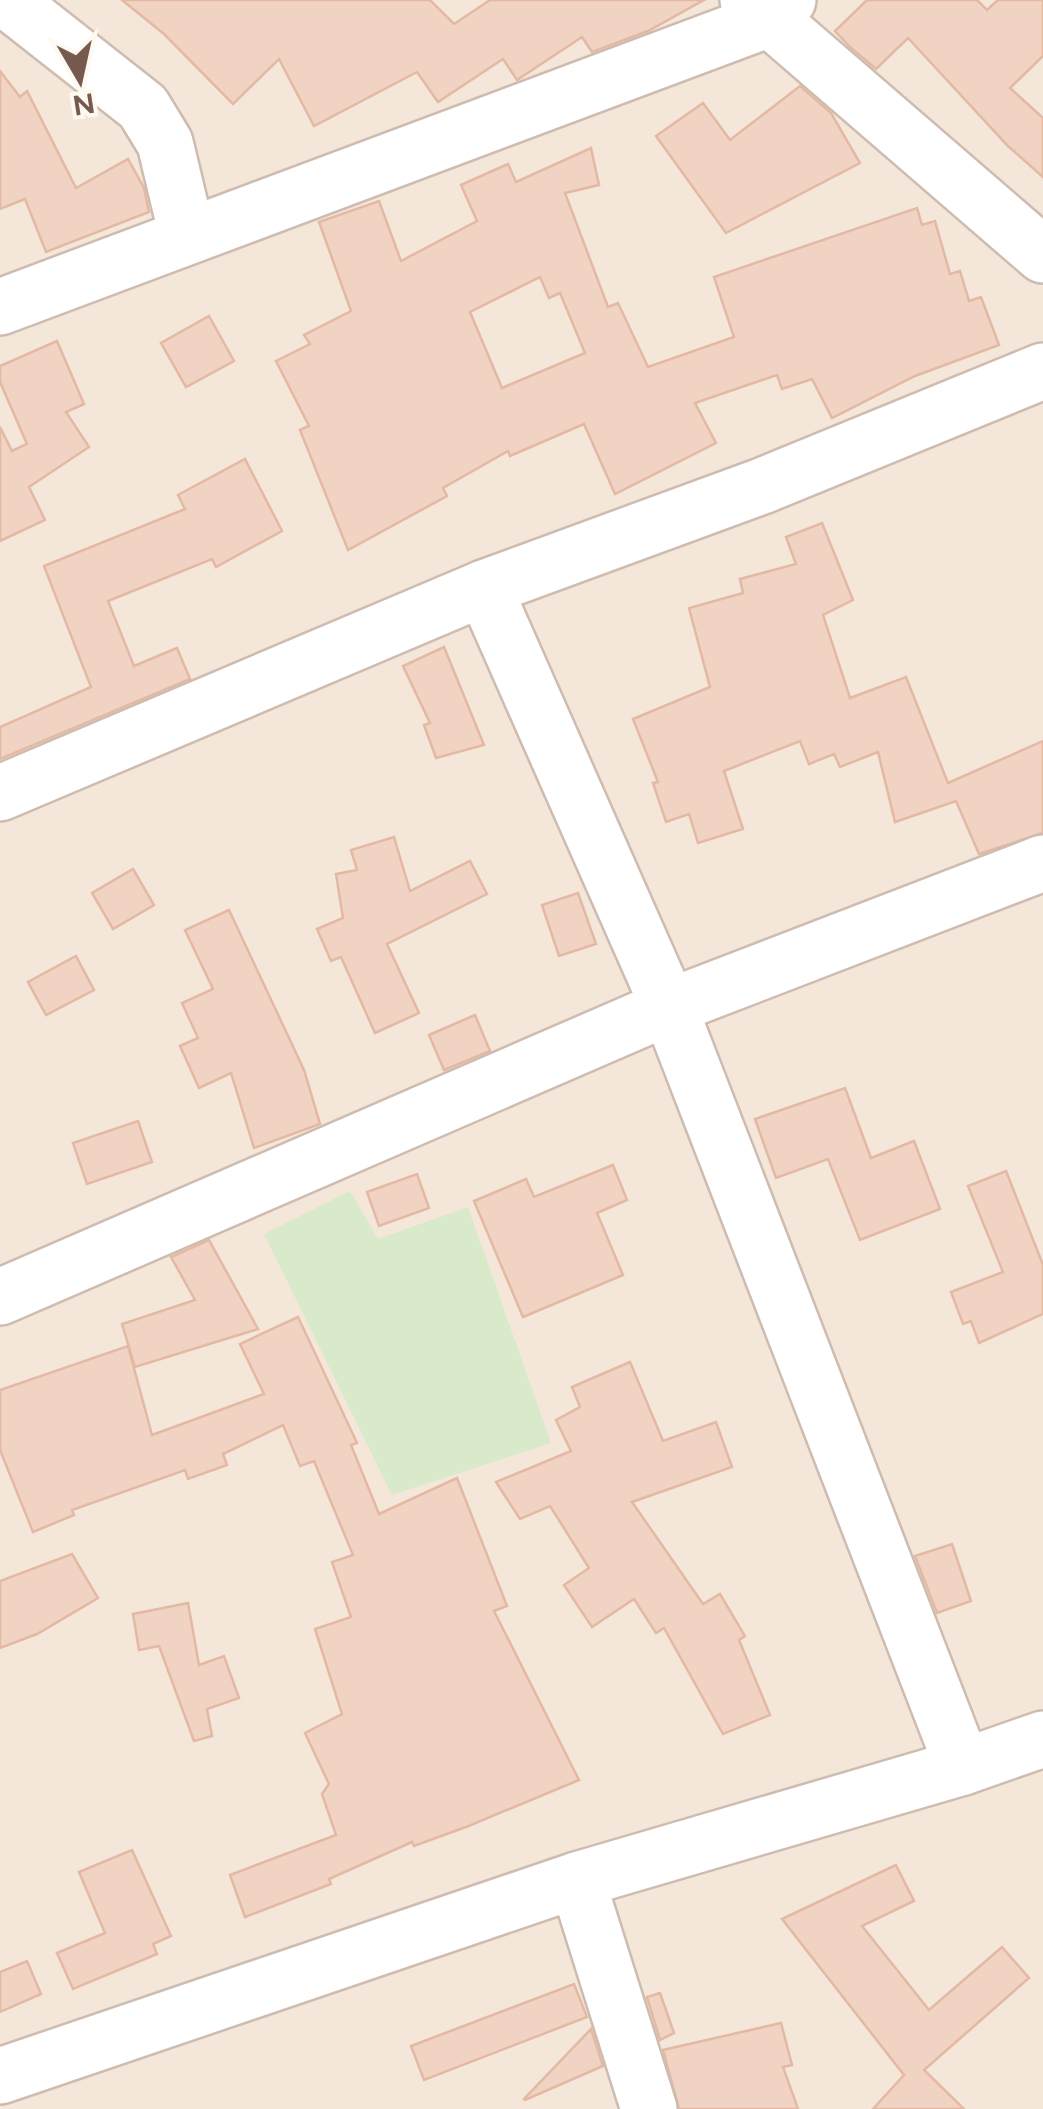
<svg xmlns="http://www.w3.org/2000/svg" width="1043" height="2109" font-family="Figtree,sans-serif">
	<rect width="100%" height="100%" fill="#fcf4eb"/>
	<rect fill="#f4e6d9" x="0" y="0" width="1043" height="2109"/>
	<path fill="#d8eac9" d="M350 1191 378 1239 468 1207 551 1443 392 1495 264 1234Z"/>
	<g fill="#f1d3c3" stroke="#e3b9a4" stroke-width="2.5" fill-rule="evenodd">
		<path d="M122 0H430L454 24 490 0H704L648 31 592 52 582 37 517 80 503 59 438 102 417 72 314 126 279 59 233 104 164 34Z"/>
		<path d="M867 0H977L987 10 998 0H1043V56L1010 88 1043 118V177L1008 146 908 38 876 69 850 47 835 31Z"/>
		<path d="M0 71 20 97 27 91 76 188 128 159 144 188 149 212 46 252 25 199 0 209Z"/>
		<path d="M800 86 831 113 860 163 726 233 656 136 703 103 730 140Z"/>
		<path d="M591 148 599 185 565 193 608 307 618 303 648 367 734 337 714 277 917 208 922 225 935 221 950 274 960 271 969 301 981 297 999 345 915 376 832 418 812 379 782 389 777 375 695 403 716 443 615 494 584 424 510 456 508 451 443 488 447 496 348 550 300 430 309 426 276 361 310 344 304 335 351 311 319 222 379 201 401 261 477 221 461 185 508 164 516 182ZM540 277 549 298 560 293 585 353 502 388 470 312Z"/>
		<path d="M209 316 234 361 186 387 161 343Z"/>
		<path d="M57 341 84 404 66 412 89 447 29 487 45 520 0 541V427L12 451 27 444 0 382V366Z"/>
		<path d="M245 459 282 531 216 567 212 559 108 601 134 666 177 648 190 679 0 759V727L91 687 44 566 185 509 178 495Z"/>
		<path d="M822 523 853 600 823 615 850 698 906 677 948 783 1043 741V833L979 854 956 801 895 822 878 752 840 767 834 754 809 764 800 741 724 771 743 829 698 843 689 814 666 822 653 783 658 782 633 719 710 687 689 608 743 593 740 579 796 564 786 537Z"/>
		<path d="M444 647 484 745 436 758 424 725 430 723 403 666Z"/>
		<path d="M394 837 410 891 470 861 487 894 387 944 419 1013 375 1033 341 957 331 961 317 929 343 918 336 874 357 870 351 850Z"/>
		<path d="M133 869 154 905 113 929 92 893Z"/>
		<path d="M578 893 596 944 559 956 542 905Z"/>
		<path d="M229 910 304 1070 320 1124 254 1148 231 1073 199 1088 180 1046 198 1038 182 1003 213 989 185 930Z"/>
		<path d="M76 956 94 990 46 1015 28 982Z"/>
		<path d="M475 1015 490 1051 444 1070 429 1035Z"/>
		<path d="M845 1088 871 1158 914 1141 940 1209 860 1240 828 1159 776 1178 755 1119Z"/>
		<path d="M138 1121 152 1162 87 1184 73 1143Z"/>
		<path d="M613 1165 627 1200 597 1213 623 1275 523 1317 474 1201 526 1179 534 1197Z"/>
		<path d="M1006 1171 1043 1265V1314L979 1343 971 1321 963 1324 951 1292 1003 1272 968 1186Z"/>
		<path d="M417 1174 429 1208 379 1226 367 1192Z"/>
		<path d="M209 1240 258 1329 135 1367 122 1324 195 1300 171 1257Z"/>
		<path d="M298 1317 357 1443 351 1445 379 1514 457 1478 507 1606 494 1611 579 1780 466 1827 414 1846 412 1842 329 1879 331 1884 245 1917 230 1875 336 1835 322 1794 329 1784 305 1733 342 1714 315 1629 351 1617 332 1562 353 1555 314 1461 300 1466 283 1425 223 1454 227 1465 188 1479 185 1470 72 1510 74 1515 33 1532 0 1450V1390L128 1346 152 1435 264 1394 240 1344Z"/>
		<path d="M630 1362 663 1441 716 1422 732 1467 632 1502 703 1604 720 1594 745 1636 739 1640 770 1715 723 1734 664 1628 656 1633 634 1599 592 1627 564 1585 589 1568 550 1506 520 1519 496 1482 571 1451 556 1420 580 1407 572 1387Z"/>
		<path d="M952 1544 971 1601 937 1613 915 1556Z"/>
		<path d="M72 1554 98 1598 37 1634 0 1648V1581Z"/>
		<path d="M188 1603 199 1665 224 1656 239 1698 207 1709 212 1736 194 1741 159 1646 139 1650 133 1614Z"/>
		<path d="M132 1850 171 1936 153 1944 157 1954 73 1989 57 1953 105 1933 79 1872Z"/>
		<path d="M896 1865 914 1901 862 1926 929 2010 1002 1947 1029 1978 924 2070 964 2109H873L904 2075 782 1919Z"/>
		<path d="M27 1961 41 1994 0 2012V1972Z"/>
		<path d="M574 1984 587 2017 424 2080 411 2046Z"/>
		<path d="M660 1993 674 2033 660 2040 647 1997Z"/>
		<path d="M781 2023 792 2065 783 2067 798 2109H679L663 2050Z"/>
		<path d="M591 2029 603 2066 525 2100 524 2099Z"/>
	</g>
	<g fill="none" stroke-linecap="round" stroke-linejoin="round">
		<g stroke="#cebcb0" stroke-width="60">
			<g id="minor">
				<path d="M7 0 143 107 165 143 187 235"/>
				<path d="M748 0 1043 255"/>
				<path d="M0 307 769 19 788 0"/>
				<path d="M484 588 669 1007 963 1767"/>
				<path d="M0 793 484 588 762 486 1043 371"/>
				<path d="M0 1297 669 1007 1043 863"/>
				<path d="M577 1880 649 2109"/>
				<path d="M0 2076 577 1880 963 1767 1043 1739"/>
			</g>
		</g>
		<use href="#minor" stroke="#fff" stroke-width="55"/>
	</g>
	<g transform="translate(80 80) rotate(171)" stroke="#fef9f1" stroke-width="8" paint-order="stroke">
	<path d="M0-8L18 38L0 25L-18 38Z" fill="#775a4e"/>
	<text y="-15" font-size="28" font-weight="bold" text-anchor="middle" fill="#775a4e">N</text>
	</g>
</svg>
